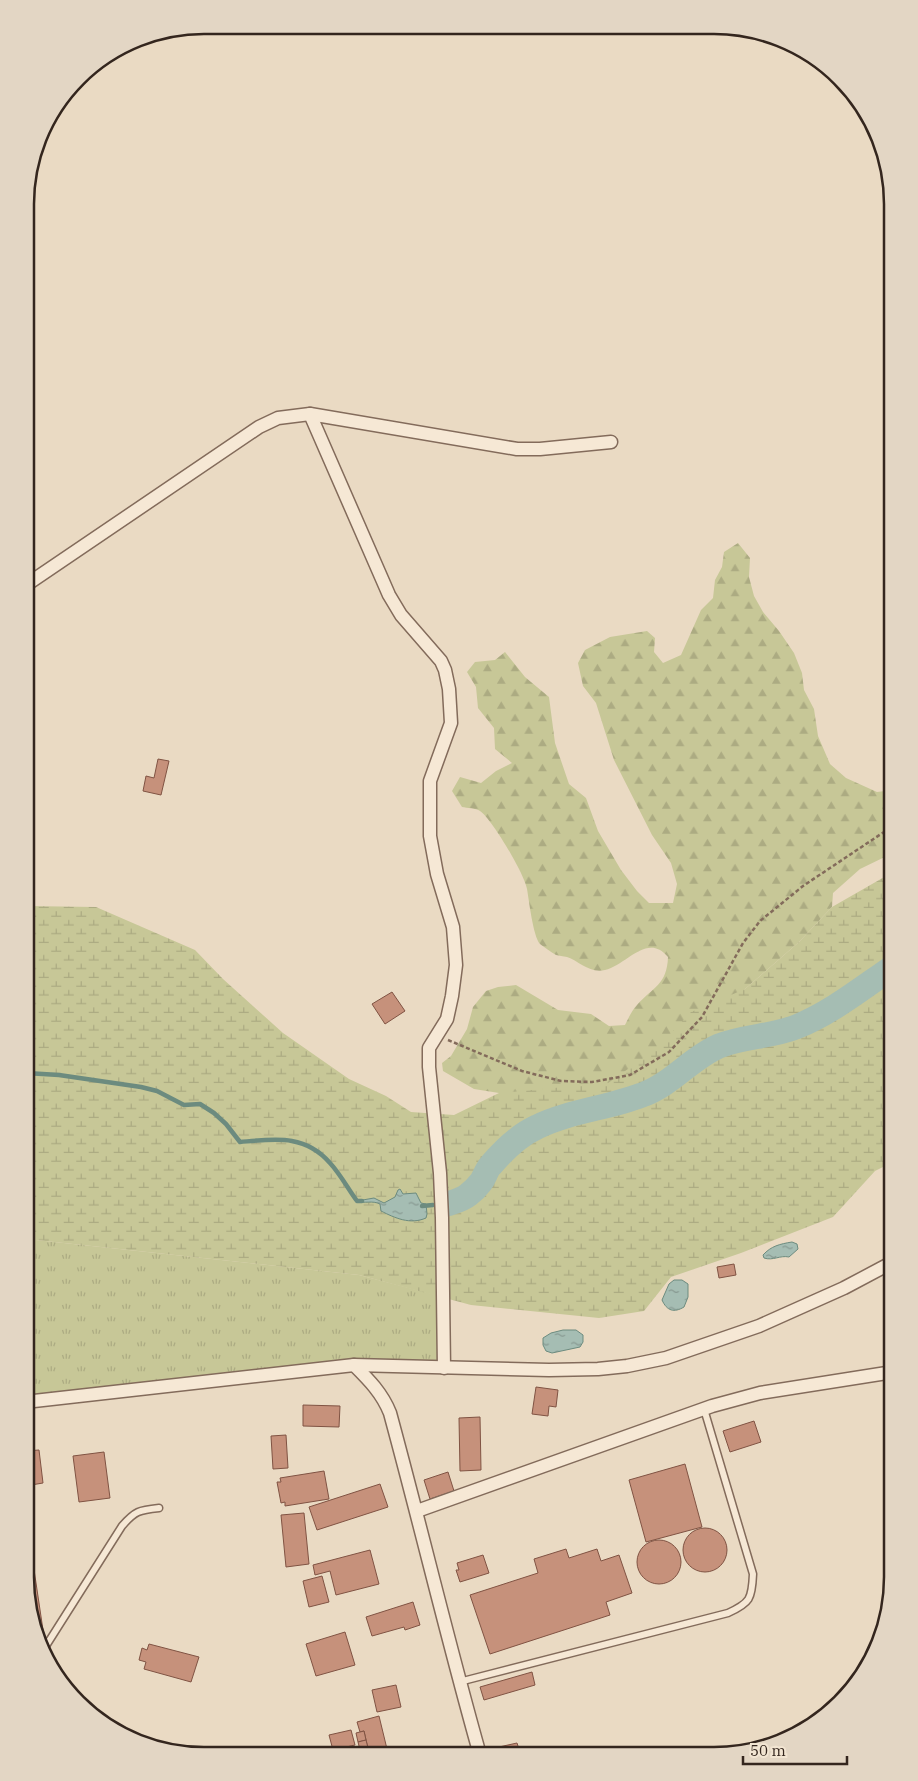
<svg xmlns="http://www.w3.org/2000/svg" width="918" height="1781" font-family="'IBM Plex Serif',serif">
	<defs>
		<pattern id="grass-tufts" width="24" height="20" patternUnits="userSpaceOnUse" patternTransform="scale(1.25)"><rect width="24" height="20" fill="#c7c797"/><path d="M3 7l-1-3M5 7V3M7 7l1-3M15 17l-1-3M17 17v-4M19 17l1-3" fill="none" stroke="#acab82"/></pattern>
		<pattern id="forest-firs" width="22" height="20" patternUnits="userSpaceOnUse" patternTransform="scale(1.25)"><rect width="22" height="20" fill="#c7c797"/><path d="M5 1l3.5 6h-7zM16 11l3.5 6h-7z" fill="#acab82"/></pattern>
		<pattern id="wetland-marsh" width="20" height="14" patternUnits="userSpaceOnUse" patternTransform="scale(1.25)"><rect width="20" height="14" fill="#c7c797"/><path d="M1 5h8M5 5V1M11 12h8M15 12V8" fill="none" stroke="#acab82"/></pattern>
		<pattern id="water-ripples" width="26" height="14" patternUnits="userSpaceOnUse" patternTransform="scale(1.25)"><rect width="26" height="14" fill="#a5bdb3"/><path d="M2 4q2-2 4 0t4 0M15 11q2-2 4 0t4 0" fill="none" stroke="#879991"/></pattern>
	</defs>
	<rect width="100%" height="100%" fill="#eadac3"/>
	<path fill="url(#grass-tufts)" d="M36 1240 359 1275 440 1296 441 1371 361 1368 25 1406V1241Z"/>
	<path fill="url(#forest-firs)" d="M738 543 750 558 749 577 754 596 763 612 779 631 794 653 802 673 804 690 814 709 818 736 830 764 846 778 877 792 893 790V853L860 869 833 893 832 907 799 942 745 989 626 1083 546 1095 499 1093 474 1089 443 1071 442 1063 451 1056 467 1029 473 1007 486 991 498 987 516 985 558 1010 591 1014 609 1026 625 1025C628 1019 632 1010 637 1005 653 987 667 985 668 957 647 932 627 965 605 970 590 974 579 961 567 957 563 956 559 956 556 955 551 952 544 947 540 944 533 936 529 900 527 889 525 875 492 819 480 811 476 808 467 808 462 807L452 791 460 777 481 783 496 771 512 763 495 749 494 728 478 708 476 687 467 672 475 662 495 660 505 652 525 677 549 697 555 743 569 784 586 798 598 831 621 870 637 891 649 903H673L677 884 671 863 652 835 614 760 596 703 583 686 578 663 585 650 610 637 647 631 655 638 654 652 663 663 681 655 701 610 713 598 715 580 722 567 724 552Z"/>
	<path fill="url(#wetland-marsh)" d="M893 872V1162L875 1171 833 1217 741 1253 671 1277 644 1311 599 1318 471 1305 359 1275 36 1240 25 1241 26 906 96 907 195 950 223 979 283 1033 349 1079 386 1096 411 1112 454 1115 499 1093 608 1083 655 1050 691 1012 745 989 799 942 832 907Z"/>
	<g fill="url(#water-ripples)" stroke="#6c8b7f">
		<path d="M400 1189 403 1194 416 1193 421 1203 426 1204 427 1214 426 1218C410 1225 395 1218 381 1211L380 1204C372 1200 365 1204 357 1201L374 1198 384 1203 395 1197 398 1190Z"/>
		<path d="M792 1242 797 1244 798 1249 789 1257C780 1255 773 1261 764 1258L763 1255C771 1246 780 1244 792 1242Z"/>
		<path d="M674 1280H682L688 1284V1297L684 1307C674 1313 667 1311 662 1300L669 1284Z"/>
		<path d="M563 1330H576L583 1335V1342L580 1347 552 1353 546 1351 543 1345V1338L551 1333Z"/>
	</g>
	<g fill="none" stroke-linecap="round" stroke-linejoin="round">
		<g stroke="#6c8b7f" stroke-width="4.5">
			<path d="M26 1073 59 1075 141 1087 157 1091 184 1105 200 1104 214 1113 226 1124 240 1142C275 1139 305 1134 330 1163 341 1175 348 1189 357 1201H362"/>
			<path d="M422 1206 433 1205"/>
		</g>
		<path stroke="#a5bdb3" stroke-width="25" d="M447 1204C453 1202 462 1200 468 1195 472 1192 478 1186 481 1182 485 1177 486 1170 491 1165 503 1151 519 1135 537 1127 570 1111 608 1108 642 1095 671 1085 691 1058 719 1046 743 1036 771 1037 796 1027 831 1013 862 988 893 967"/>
	</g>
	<g fill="#c6917b" stroke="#805343">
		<path d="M158 759 169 761 161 795 143 791 146 776 154 778Z"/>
		<path d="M392 992 405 1011 385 1024 372 1004Z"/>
		<path d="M734 1264 736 1275 719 1278 717 1267Z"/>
		<path d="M536 1387 558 1390 556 1407 549 1406 548 1416 532 1414Z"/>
		<path d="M303 1405 340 1406 339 1427 303 1426Z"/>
		<path d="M480 1417 481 1470 460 1471 459 1418Z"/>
		<path d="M754 1421 761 1442 730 1452 723 1431Z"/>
		<path d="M286 1435 288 1468 273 1469 271 1436Z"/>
		<path d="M39 1450 43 1483 25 1486V1451Z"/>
		<path d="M104 1452 110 1498 79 1502 73 1456Z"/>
		<path d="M685 1464 702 1527 646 1542 629 1480Z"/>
		<path d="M324 1471 329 1499 285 1506V1502L281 1503 277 1482H281L280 1478Z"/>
		<path d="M448 1472 454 1491 430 1499 424 1480Z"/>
		<path d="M380 1484 388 1507 317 1530 309 1507Z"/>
		<path d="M25 1509 43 1630 34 1631 25 1577Z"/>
		<path d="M304 1513 309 1564 286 1567 281 1515Z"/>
		<circle cx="705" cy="1550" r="22"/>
		<circle cx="659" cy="1562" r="22"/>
		<path d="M566 1549 569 1558 597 1549 601 1561 619 1555 632 1593 606 1602 610 1615 490 1654 470 1595 538 1573 534 1559Z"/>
		<path d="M370 1550 379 1584 336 1595 330 1571 315 1575 313 1565Z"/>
		<path d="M483 1555 489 1573 460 1582 456 1570H459L457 1563Z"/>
		<path d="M322 1576 329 1602 309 1607 303 1581Z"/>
		<path d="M413 1602 420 1625 405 1630 404 1627 372 1636 366 1617Z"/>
		<path d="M345 1632 355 1665 316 1676 306 1644Z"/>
		<path d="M149 1644 199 1657 191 1682 144 1669 146 1662 139 1660 142 1648 147 1650Z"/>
		<path d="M532 1672 535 1685 484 1700 480 1687Z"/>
		<path d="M396 1685 401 1707 377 1712 372 1690Z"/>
		<path d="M379 1716 387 1749 369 1753 364 1731 360 1732 357 1722Z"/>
		<path d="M351 1730 355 1745 333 1750 329 1735Z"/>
		<path d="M364 1731 366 1740 358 1742 356 1733Z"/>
		<path d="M366 1740 369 1752 361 1754 358 1742Z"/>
		<path d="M517 1743 521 1755H501L499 1747Z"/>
		<path d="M401 1747 403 1755H388L387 1751Z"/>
		<path d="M387 1749 388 1755H370L369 1753Z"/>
	</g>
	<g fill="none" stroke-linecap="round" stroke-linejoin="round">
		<g stroke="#836b5b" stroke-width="9">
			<g id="service">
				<path d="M44 1649 122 1526C135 1511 139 1510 159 1508"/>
				<path d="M459 1682 728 1613C750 1603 752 1599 753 1574L704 1409"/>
			</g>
		</g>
		<g stroke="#836b5b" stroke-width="15">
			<g id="minor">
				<path d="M310 414 389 595 401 615 441 661 445 670 449 689 451 723 430 781V836L437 874 453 927 456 965 452 996 447 1019 429 1048V1067L440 1173 442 1218 444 1368"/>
				<path d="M26 585 259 427 278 418 310 414 517 449H540L611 442"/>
				<path d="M354 1365C369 1380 382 1393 390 1413 421 1527 448 1642 480 1755"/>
				<path d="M25 1402 354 1365 549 1370 598 1369 627 1366 666 1358 759 1326 844 1288 893 1262"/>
				<path d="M417 1511 712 1406 760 1393 893 1372"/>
			</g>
		</g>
		<path stroke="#836b5b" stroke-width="2.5" stroke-dasharray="4 2.5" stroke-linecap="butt" d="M448 1040 522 1071 561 1081 592 1082 630 1075 669 1052 702 1017 743 943 760 921 803 886 893 826"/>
		<use href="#service" stroke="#f6e8d5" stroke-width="6"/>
		<use href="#minor" stroke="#f6e8d5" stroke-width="12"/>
	</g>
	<path d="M0 0H918V1781H0ZM204 34H714A170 170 0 0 1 884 204V1577A170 170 0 0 1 714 1747H204A170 170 0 0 1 34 1577V204A170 170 0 0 1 204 34Z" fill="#e3d6c4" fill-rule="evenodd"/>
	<path fill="none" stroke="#34261e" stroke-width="2.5" d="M204 34H714A170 170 0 0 1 884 204V1577A170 170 0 0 1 714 1747H204A170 170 0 0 1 34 1577V204A170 170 0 0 1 204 34Z"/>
	<path d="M743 1756v8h104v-8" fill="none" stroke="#34261e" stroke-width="2.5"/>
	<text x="750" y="1756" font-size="15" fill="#34261e" stroke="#f2e5d2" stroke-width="4" paint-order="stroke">50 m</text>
</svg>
